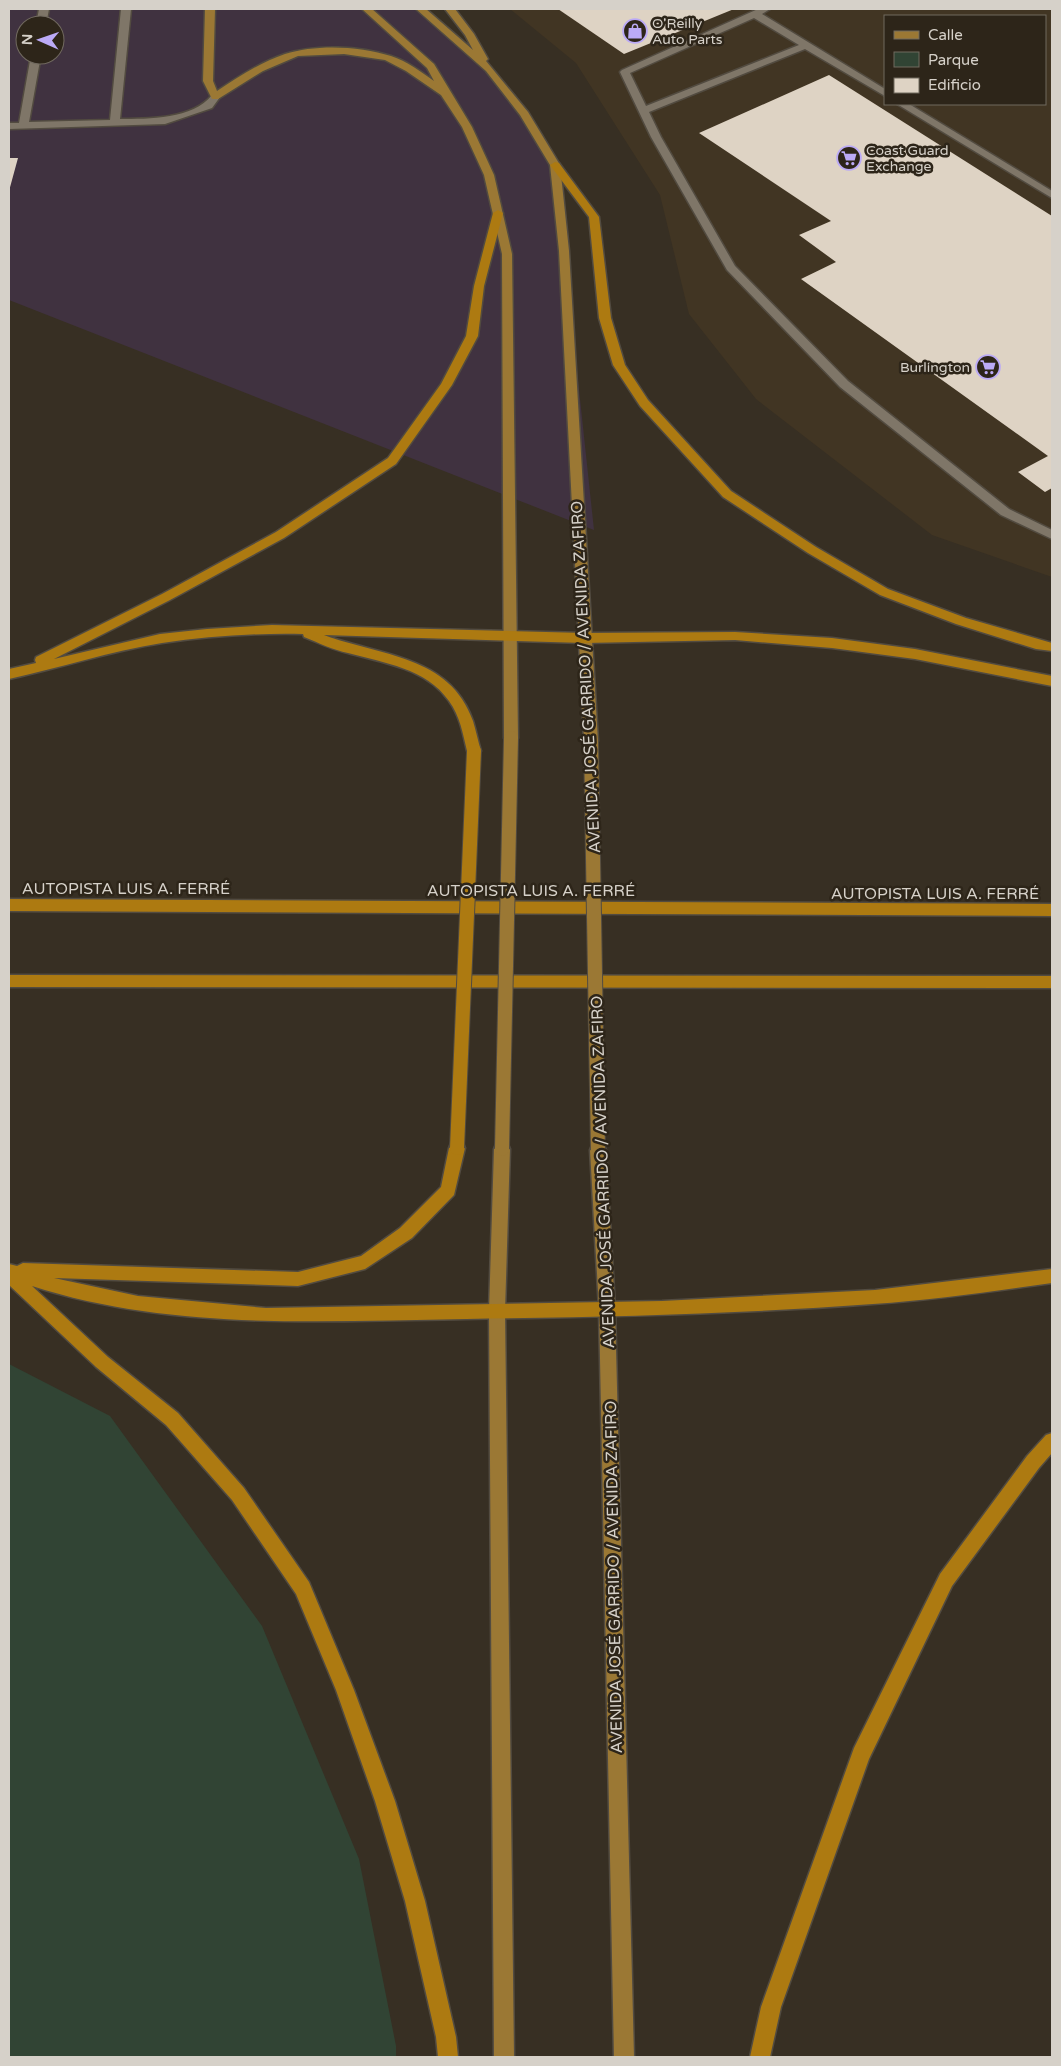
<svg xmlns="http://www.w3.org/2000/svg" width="1061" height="2066" font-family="'Varela Round',sans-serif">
	<rect width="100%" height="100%" fill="#372f23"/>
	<path fill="#413523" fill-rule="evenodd" d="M510 9H1052V577L932 535 756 399 689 314 660 195 576 63ZM885 16H1045V104H885Z"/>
	<path fill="#403240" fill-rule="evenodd" d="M9 9H421L489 69 555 165 594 530 9 300ZM25 25H55V55H25Z"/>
	<path fill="#314434" d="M9 1364 110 1416 262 1626 359 1859 396 2046V2057H9Z"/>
	<g fill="#ded3c4">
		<path d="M558 9H734L624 54Z"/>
		<path d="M829 75 1052 216V488L1045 492 1018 472 1048 456 801 279 836 262 799 235 831 221 699 133Z"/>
		<path d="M9 158H18L9 191Z"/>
	</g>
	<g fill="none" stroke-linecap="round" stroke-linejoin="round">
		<g stroke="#524b40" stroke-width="3">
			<g id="lane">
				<path d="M39 9H49L46 25H36Z"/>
				<path d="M121 9H131L120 119C149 119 193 119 212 95H218L220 97 212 108 165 124 9 129V123H19L31 55H41L29 122 110 120Z"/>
				<path d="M758 9H770L762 14 885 89V96L805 49 649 112 661 137 735 266 848 381 1009 509 1052 530V539L1001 515 840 387 727 270 651 137 620 72 622 70ZM754 18 799 45 646 106 630 73Z"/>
				<path d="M897 104H909L1052 191V198Z"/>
			</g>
		</g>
		<g stroke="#524b40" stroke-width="3">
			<g id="primary">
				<path d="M205 9H215L213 81 217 91C238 77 261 62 285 54 316 44 360 46 391 56 407 61 421 72 434 81L427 68 362 9H372L434 64 472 127 494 175 512 254 518 738 516 741H506L504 738 502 254 484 175 462 127 441 95 406 71 385 60 344 54 298 56 263 71 218 99H212L203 81Z"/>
				<path d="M416 9H426L473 50 465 35 445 9H455L474 34 488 59 486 61 528 112 560 165 569 251 598 741 596 744H586L584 741 559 251 550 165 520 115 486 71Z"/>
				<path d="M502 1142 508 1144 510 1149 505 1311 514 2057H494L489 1311 494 1149 496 1144Z"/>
				<path d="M598 1143 604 1145 606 1150 615 1309 634 2057H614L599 1309 590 1150 592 1145Z"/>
			</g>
		</g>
		<g stroke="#524b40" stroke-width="3">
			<g id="highway">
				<path d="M555 162 559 163 599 217 611 318 625 365 648 400 731 491 816 547 888 589 966 618 1052 643V651L1036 649 956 624 880 595 808 553 723 497 640 406 613 365 599 318 589 217 550 165Z"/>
				<path d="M498 210 503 213 484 286 478 336 452 385 396 464 284 538 170 600 54 659 160 634 207 629 272 625 584 633 735 632 832 638 915 649 1052 676V686L915 659 832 648 735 640 584 643 324 635C380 656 450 655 473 721 476 731 478 741 481 751L479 754H469L467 751C463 734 460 716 449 701 426 668 384 663 348 653 333 650 319 643 304 637L303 634C256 633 208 636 162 643 110 651 60 668 9 679V669L36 663 35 660 36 657 162 594 276 532 388 458 441 384 466 336 474 286 493 213Z"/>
				<path d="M9 899 1052 904V916L9 911Z"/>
				<path d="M9 975 1052 976V988L9 987Z"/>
				<path d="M457 1141 463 1143 465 1148 454 1195 412 1238 365 1269 298 1286 54 1278 138 1296 266 1308 662 1301 875 1290 1052 1269V1283C993 1291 933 1300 873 1304 738 1314 602 1317 466 1319 322 1321 171 1331 32 1286L108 1357 178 1413 244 1488 309 1582 354 1690 395 1801 425 1901 456 2037 458 2057H438L436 2037 405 1901 375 1801 336 1690 296 1594 232 1500 166 1425 96 1367 9 1285V1264L17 1266 23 1263 298 1272 361 1256 400 1228 441 1187 449 1148 451 1143Z"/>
				<path d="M1052 1433V1453L1039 1468 952 1586 869 1759 781 2007 770 2057H750L761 2007 854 1748 940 1574 1027 1456 1046 1435Z"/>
			</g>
		</g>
		<use href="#lane" fill="#7f7668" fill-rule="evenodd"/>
		<use href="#primary" fill="#9b7834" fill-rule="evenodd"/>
		<use href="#highway" fill="#ad7a11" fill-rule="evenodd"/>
		<g stroke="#524b40" stroke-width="16" stroke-linecap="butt">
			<g id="primary-bridge">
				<path d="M591 741 598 1150"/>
				<path d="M502 1149 511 738"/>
			</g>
		</g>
		<g stroke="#524b40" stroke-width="16" stroke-linecap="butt">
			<path id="highway-bridge" d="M457 1148 474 751"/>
		</g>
		<use href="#primary-bridge" stroke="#9b7834" stroke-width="14"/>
		<use href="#highway-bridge" stroke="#ad7a11" stroke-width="14"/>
	</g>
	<defs>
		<g id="shop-ring" transform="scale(1.25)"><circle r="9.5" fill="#2d2519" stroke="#bbaaf6" stroke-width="1.5"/><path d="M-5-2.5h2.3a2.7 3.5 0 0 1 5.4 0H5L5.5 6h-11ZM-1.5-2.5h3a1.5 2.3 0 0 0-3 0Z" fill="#bbaaf6"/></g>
		<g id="supermarket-ring" transform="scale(1.25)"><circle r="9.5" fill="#2d2519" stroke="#bbaaf6" stroke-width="1.5"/><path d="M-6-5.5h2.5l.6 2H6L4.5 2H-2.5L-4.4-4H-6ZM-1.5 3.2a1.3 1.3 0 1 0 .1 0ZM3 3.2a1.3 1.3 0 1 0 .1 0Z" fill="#bbaaf6"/></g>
	</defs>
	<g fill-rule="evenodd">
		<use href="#shop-ring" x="635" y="31"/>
		<use href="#supermarket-ring" x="849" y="158"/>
		<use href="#supermarket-ring" x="988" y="367"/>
	</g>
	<g text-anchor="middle" stroke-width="5" stroke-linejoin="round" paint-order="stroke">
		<g font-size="14" fill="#d6d1c9" stroke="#2d2519" text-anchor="start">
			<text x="652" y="28">O'Reilly<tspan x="652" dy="16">Auto Parts</tspan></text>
			<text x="866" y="155">Coast Guard<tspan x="866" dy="16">Exchange</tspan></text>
			<text x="970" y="372" text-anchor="end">Burlington</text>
		</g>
		<g font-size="16" fill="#d6d1c9" stroke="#2d2519">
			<text transform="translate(585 677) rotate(-93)" y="6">AVENIDA JOSÉ GARRIDO / AVENIDA ZAFIRO</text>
			<text x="126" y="894">AUTOPISTA LUIS A. FERRÉ</text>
			<text x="531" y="896">AUTOPISTA LUIS A. FERRÉ</text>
			<text x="935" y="899">AUTOPISTA LUIS A. FERRÉ</text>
			<text transform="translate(602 1172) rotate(-92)" y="6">AVENIDA JOSÉ GARRIDO / AVENIDA ZAFIRO</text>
			<text transform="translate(613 1577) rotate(-91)" y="6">AVENIDA JOSÉ GARRIDO / AVENIDA ZAFIRO</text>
		</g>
	</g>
	<rect width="1061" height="2066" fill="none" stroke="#d6d1c9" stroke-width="20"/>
	<rect x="884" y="15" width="162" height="90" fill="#2d2519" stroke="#716a5f"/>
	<rect x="894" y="31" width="25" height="8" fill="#9b7834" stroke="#716a5f"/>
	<text x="928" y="40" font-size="15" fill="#d6d1c9">Calle</text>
	<rect x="894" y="52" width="25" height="15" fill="#314434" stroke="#716a5f"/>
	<text x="928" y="65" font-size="15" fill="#d6d1c9">Parque</text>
	<rect x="894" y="78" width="25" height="15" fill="#ded3c4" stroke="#716a5f"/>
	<text x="928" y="90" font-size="15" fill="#d6d1c9">Edificio</text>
	<g transform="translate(40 40) rotate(272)"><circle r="24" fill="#2d2519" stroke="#716a5f"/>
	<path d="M0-4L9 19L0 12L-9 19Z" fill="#bbaaf6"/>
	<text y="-8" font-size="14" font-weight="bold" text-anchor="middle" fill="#d6d1c9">N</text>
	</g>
</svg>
